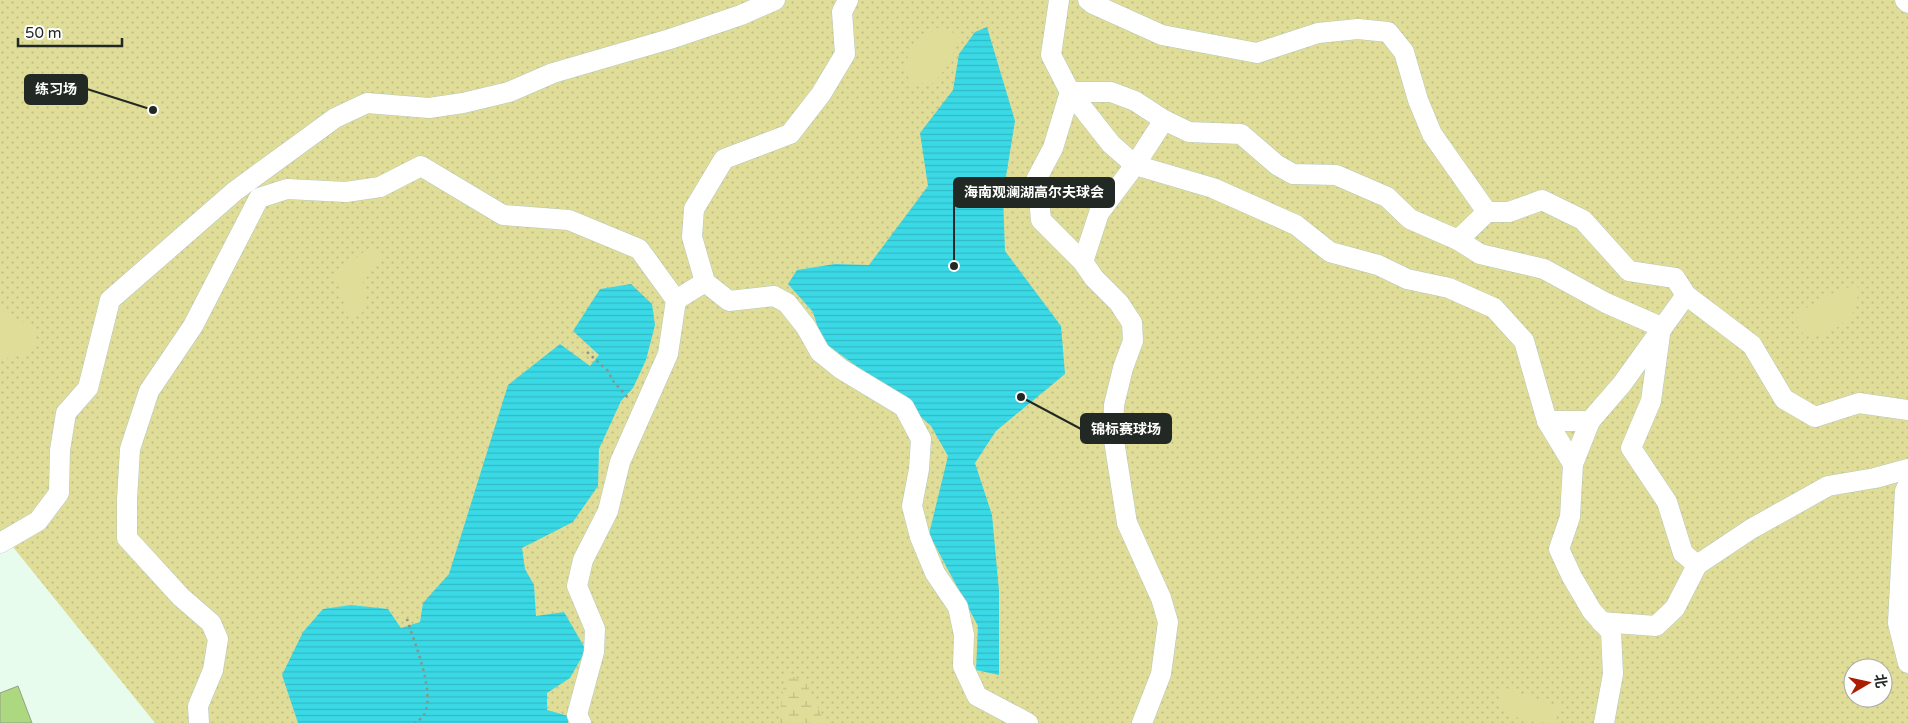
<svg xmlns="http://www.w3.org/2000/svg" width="1908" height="723" font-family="'Varela Round','Noto Sans SC',sans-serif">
	<defs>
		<pattern id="grass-dots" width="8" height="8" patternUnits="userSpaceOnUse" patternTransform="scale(1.25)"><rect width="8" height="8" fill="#e0dd99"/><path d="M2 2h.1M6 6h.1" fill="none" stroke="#c0be84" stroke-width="1.8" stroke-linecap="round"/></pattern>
		<pattern id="wetland-marsh" width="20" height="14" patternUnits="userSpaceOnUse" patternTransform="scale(1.25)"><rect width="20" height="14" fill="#e0dd99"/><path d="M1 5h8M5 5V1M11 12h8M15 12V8" fill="none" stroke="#c0be84"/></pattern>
		<pattern id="water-rules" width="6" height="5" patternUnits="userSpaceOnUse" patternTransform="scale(1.25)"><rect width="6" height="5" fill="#3ad9e6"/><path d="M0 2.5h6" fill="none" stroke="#33bac5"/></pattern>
	</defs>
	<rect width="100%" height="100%" fill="#e8fcee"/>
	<path fill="url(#grass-dots)" fill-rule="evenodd" d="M0 0H1908V723H155L0 531ZM1853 668H1883V698H1853Z"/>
	<path fill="url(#wetland-marsh)" d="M785 674 806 682 825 723H779Z"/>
	<g fill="#e0dd99">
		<path d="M941 26 959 36 949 64 934 83 911 84C897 53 918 41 941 26Z"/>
		<path d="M366 250 386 254 363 282 365 311 349 319 335 275Z"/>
		<path d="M1858 287C1858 319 1846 321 1822 337L1799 332 1796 314 1842 288Z"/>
		<path d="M0 310 35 328 37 347 24 354 0 360Z"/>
		<path d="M1502 688 1560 707 1555 723C1534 723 1514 720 1498 706Z"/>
	</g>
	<g fill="url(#water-rules)">
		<path d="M987 27 1015 121 1003 195 1005 251 1061 326 1065 374 996 431 975 463 992 515 999 591V675L976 670 978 626 929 534 948 456 931 426 895 394 822 341 813 312 788 284 797 270 835 264 869 265 928 186 920 133 953 90 959 54 975 32Z"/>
		<path d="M631 284 652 304 655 325 646 360 633 388 621 401 599 449 598 486 573 522 522 548 525 569 534 585 536 616 564 612 586 650 570 678 547 693V710L568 716V723H298L282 675 303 632 323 609 351 605 388 609 401 628 420 622 423 603 449 574 508 385 560 344 590 366 599 355 573 331 600 289Z"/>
	</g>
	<path fill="#acd97f" stroke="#949e8c" d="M18 686 32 723H0V693Z"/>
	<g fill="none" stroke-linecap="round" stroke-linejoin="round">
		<g stroke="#b5c9bb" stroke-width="21">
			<g id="minor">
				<path d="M848 0 842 12 845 54 821 94 790 134 724 159 694 209 692 237 705 282 729 301 774 296 787 303 806 327 820 352 841 369 904 407 921 439 919 469 912 506 920 537 935 573 958 607 964 635 963 666 977 696 1028 723"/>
				<path d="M1059 0 1051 55 1070 92 1111 144 1135 165 1213 188 1296 225 1330 252 1378 265 1407 279 1449 288 1494 308 1524 341 1547 421 1573 464 1570 517 1559 549 1572 577 1592 611 1611 632 1613 674 1604 723"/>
				<path d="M1088 0 1093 4 1162 35 1257 53 1318 33 1358 29 1388 32 1404 52 1418 100 1432 134 1487 212H1509L1542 200 1583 220 1629 271 1675 278 1686 295 1752 345 1784 399 1815 417 1859 403 1908 410"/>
				<path d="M1905 0 1908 3"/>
				<path d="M1070 92 1053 148 1037 178 1041 220 1083 262 1094 278 1119 303 1132 323 1133 341 1123 368 1114 405 1113 434 1127 523 1161 598 1168 622 1161 674 1142 723"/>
				<path d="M1070 92H1111L1135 101 1164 120 1189 132 1241 134 1277 165 1293 174 1336 175 1387 197 1410 219 1458 240 1487 212"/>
				<path d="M1458 240 1480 254 1544 269 1606 303 1661 327 1651 401 1631 448 1667 502 1683 553 1697 565"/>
				<path d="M1083 262 1099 213 1135 165 1164 120"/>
				<path d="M676 300 705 282"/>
				<path d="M1547 421H1590L1573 464"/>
				<path d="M1590 421 1622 384 1686 295"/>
				<path d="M1908 485 1905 491 1898 623 1908 663"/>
				<path d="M0 543 38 521 59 493 60 450 66 413 88 388 110 300 235 191 335 118 367 103 429 108 463 103 509 92 553 73 670 39 741 15 775 0"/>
				<path d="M1601 622 1656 626 1675 608 1697 565 1751 529 1828 486 1875 478 1908 469"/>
				<path d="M199 723 198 706 213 670 218 639 211 623 181 597 127 538V500L130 449 149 391 193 326 259 198 287 189 346 192 380 187 421 166 503 215 569 220 639 249 676 300 668 354 620 462 608 511 583 560 577 586 595 629 594 652 577 715 581 723"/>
			</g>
		</g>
		<g stroke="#87958b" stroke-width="2.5" stroke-dasharray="2.5 4" stroke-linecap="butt">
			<path d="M587 352 608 371 613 381 629 399"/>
			<path d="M407 619C414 642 436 693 424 715 422 718 418 721 415 723"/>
		</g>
		<use href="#minor" stroke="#fff" stroke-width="20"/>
	</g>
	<path fill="none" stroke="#222924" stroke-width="2" d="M153 110L87 89M954 266L954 192M1021 397L1081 429"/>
	<g fill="#222924" stroke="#fff" stroke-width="2">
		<circle cx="153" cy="110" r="5"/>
		<circle cx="954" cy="266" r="5"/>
		<circle cx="1021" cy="397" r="5"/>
	</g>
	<g fill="#222924" stroke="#222924" stroke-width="2">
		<rect x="25" y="75" width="62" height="29" rx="5"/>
		<rect x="954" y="178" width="160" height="29" rx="5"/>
		<rect x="1081" y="414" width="90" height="29" rx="5"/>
	</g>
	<g font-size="14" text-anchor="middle" font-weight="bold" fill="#fff">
		<text x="56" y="94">练习场</text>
		<text x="1034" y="197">海南观澜湖高尔夫球会</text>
		<text x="1126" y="434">锦标赛球场</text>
	</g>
	<g transform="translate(1868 683) rotate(81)"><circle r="24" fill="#ffffff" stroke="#a7a9a7"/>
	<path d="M0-4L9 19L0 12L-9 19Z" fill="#ab1c00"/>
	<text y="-8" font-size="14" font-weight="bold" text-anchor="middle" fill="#222924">北</text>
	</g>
	<path d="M18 38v8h104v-8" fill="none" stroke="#222924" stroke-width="2.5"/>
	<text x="25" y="38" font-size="15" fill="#222924" stroke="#ffffff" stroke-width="4" paint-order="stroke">50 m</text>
</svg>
